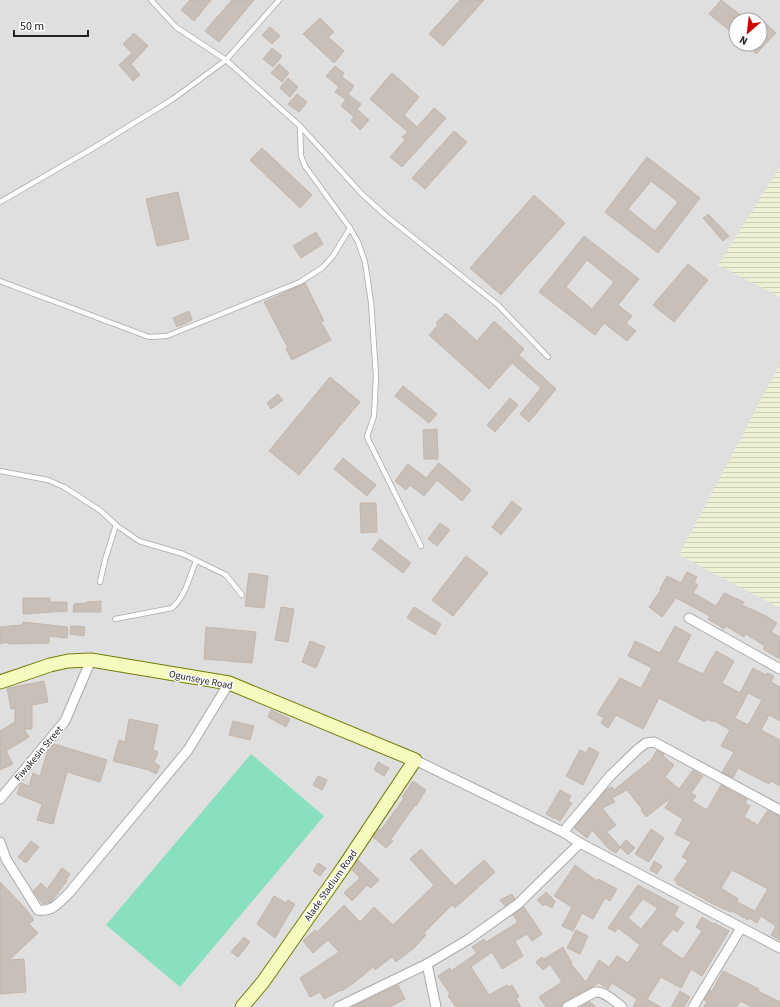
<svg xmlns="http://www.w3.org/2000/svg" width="780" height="1007" font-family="'Source Sans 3',sans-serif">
	<defs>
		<pattern id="farmland-rules" width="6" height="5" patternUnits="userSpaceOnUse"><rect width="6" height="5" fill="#eef0d5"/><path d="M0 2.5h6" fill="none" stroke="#ccceb7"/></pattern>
	</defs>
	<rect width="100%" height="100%" fill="#f2efe9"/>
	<path fill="#e0dfdf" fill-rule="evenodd" d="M0 0H780V1007H0ZM736 20H760V44H736Z"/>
	<g fill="url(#farmland-rules)">
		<path d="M780 167V297L718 265Z"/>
		<path d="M780 364V608L679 555Z"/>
	</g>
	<path fill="#88e0be" d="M251 754 324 816 180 987 106 925Z"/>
	<g fill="#c7bfb8" stroke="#c4b6ab" fill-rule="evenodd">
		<path d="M190 0H211L194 21 181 10Z"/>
		<path d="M232 0H254L219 42 205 31Z"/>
		<path d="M460 0H484L443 46 429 34Z"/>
		<path d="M721 0 742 16 739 20H736V24L730 31 709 14Z"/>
		<path d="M320 18 334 32 328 37 344 51 334 63 303 34Z"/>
		<path d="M760 18 776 33 756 54 746 44H760Z"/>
		<path d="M270 27 280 36 272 44 262 35Z"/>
		<path d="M134 33 148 46 131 64 140 75 133 81 119 65 132 53 123 44Z"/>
		<path d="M272 48 282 56 273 67 263 59Z"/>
		<path d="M279 64 289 73 282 82 271 73Z"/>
		<path d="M335 66 344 73 342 77 354 86 345 99 335 92 339 87 326 76Z"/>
		<path d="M392 73 419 97 404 115 417 127 434 108 446 118 402 167 390 157 405 140 402 137 408 132 370 99Z"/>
		<path d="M288 78 298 87 290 97 280 88Z"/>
		<path d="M297 94 307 102 299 112 288 104Z"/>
		<path d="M349 95 361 104 357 109 369 120 360 130 351 121 354 117 341 106Z"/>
		<path d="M454 131 467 142 425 189 412 178Z"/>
		<path d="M262 148 312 195 300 208 250 160Z"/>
		<path d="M647 157 700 198 658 253 605 212ZM651 181 678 202 655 231 628 209Z"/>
		<path d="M178 192 189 239 157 246 146 199Z"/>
		<path d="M534 195 565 223 501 295 470 268Z"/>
		<path d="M708 214 729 236 723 241 703 218Z"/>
		<path d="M316 232 323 244 301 258 293 246Z"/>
		<path d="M584 236 639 279 618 305 632 316 626 323 636 331 627 341 604 323 595 335 539 292ZM587 260 614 282 592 309 566 287Z"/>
		<path d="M688 264 708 280 674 322 653 305Z"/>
		<path d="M305 283 324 321 321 322 331 340 292 360 286 349 288 348 264 302Z"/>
		<path d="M189 311 192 320 177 327 173 318Z"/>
		<path d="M446 313 477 341 494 321 524 349 519 355 556 389 529 422 520 414 541 388 512 363 489 389 429 335 438 325 436 323Z"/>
		<path d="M330 377 360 402 299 475 269 451Z"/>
		<path d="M403 386 437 414 429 423 395 396Z"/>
		<path d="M278 394 283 400 271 409 267 403Z"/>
		<path d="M510 398 518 405 495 432 487 425Z"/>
		<path d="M437 429 438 459H424L423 430Z"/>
		<path d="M343 458 376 485 367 496 334 469Z"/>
		<path d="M439 463 471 490 462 501 437 480 424 496 410 485 406 490 395 481 408 464 426 478Z"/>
		<path d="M512 501 522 509 501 535 492 527Z"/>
		<path d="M360 503H376L377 532 361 533Z"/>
		<path d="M440 523 450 530 437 546 428 539Z"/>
		<path d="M380 539 411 563 403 573 372 549Z"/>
		<path d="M466 556 488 573 453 616 432 600Z"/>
		<path d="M687 572 697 577 694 582 698 585 693 593 716 606 724 593 744 602 742 605 764 615 777 623 771 632 780 637V659L763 649 765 646 746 634 744 637 726 626 724 629 708 619 710 616 676 598 662 617 649 607 661 590 660 589 667 576 681 583Z"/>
		<path d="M249 573 268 576 264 608 245 606Z"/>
		<path d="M23 598H50V602H67V611L23 614Z"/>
		<path d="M101 601V612H73L74 604 86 603V602Z"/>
		<path d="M281 607 294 609 288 642 275 640Z"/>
		<path d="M414 607 441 624 435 635 407 618Z"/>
		<path d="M23 622 68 627 67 638 49 636V643L8 644V642L0 644V627L20 625H22Z"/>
		<path d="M71 626 85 627 84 636 70 634Z"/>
		<path d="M675 626 691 635 677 662 703 674 716 651 734 661 722 683 740 693 753 668 766 675 767 673 774 676 771 682 780 687V721L769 715 761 730 780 740V786L771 781 769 784 738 768 733 778 722 772 734 752 721 746 730 730 713 720V722L707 719 705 722 659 698 643 729 616 715 608 728 601 723 604 718 597 714 620 678 641 688 652 668 628 656 635 641 660 653ZM748 693 762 700 748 725 735 718Z"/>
		<path d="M206 627 256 632 252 663 204 659Z"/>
		<path d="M310 641 325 647 316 668 302 662Z"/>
		<path d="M44 681 48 702 32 705V729H24L29 737 6 751 13 764 0 770V731L15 722V708L11 709 7 688Z"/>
		<path d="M271 710 290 719 286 727 268 717Z"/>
		<path d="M129 719 158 725 153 750 158 752 154 762 160 766 156 774 149 770 113 761 119 740 125 742Z"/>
		<path d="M233 721 254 726 250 740 229 735Z"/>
		<path d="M54 744 107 760 100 782 67 772 53 824 37 820 42 804 17 794 21 783 29 786 33 773 40 776 47 752Z"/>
		<path d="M589 747 599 753 583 785 566 776 580 750 586 753Z"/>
		<path d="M657 750 664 754 663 756 674 765 665 777 679 789 693 770 703 776 691 793 696 796 692 801 707 810 721 785 747 799 745 803 750 806 744 817 758 825 768 810 780 816V940L771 935 776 926 761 916 757 923 749 918 748 920 732 911 731 912 713 904 677 884V882L674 880 688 860 682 857 691 842 675 834 683 819 665 808 672 797 646 817 641 810 642 809 627 790 612 798 615 802 602 808 616 825 607 832 620 847 616 853 609 849 592 830 587 838 574 828 606 790 612 787 614 790 651 760ZM732 870 768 889 755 911 737 902 738 899 721 888Z"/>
		<path d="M378 762 389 768 384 776 374 770Z"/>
		<path d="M318 776 327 780 322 790 313 785Z"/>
		<path d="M413 781 426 790 416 806 415 805 391 839 393 841 386 848 373 837 379 829 381 830 404 798 402 797Z"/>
		<path d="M560 790 571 796 568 801 572 803 560 821 555 818V819L546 814Z"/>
		<path d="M651 829 664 838 649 862 635 854Z"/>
		<path d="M626 840 635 848 628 855 620 847Z"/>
		<path d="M31 841 39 847 26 863 18 857Z"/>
		<path d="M421 849 455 886 484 860 495 872 455 908 452 905 424 933 426 935 414 948 396 962 392 957 375 970 373 967 355 982 342 991 341 990 324 999 320 992 310 997 300 978 339 952 328 940 313 953 303 941 315 930 317 932 344 905 360 922 374 907 393 925 434 885 410 859Z"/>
		<path d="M358 860 379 880 371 888 367 885 352 901 344 893 360 878 352 870Z"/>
		<path d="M654 861 662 866 657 874 650 870Z"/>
		<path d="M318 863 326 868 320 876 313 871Z"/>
		<path d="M575 865 597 881 598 879 617 889 610 901 605 898 593 919 582 913 573 931 562 926 572 907 554 896Z"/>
		<path d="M62 868 70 874 66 880 67 881 51 902 43 904 33 891 41 883 47 889Z"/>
		<path d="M0 882 25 908 34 920 29 924 38 933 9 960 24 959 26 992 0 994Z"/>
		<path d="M638 885 679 907 674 915 684 923 677 932 673 929 661 944 681 958 683 959 702 931 696 927 702 917 713 924 714 923 729 931 702 976 691 969 681 988 661 977 647 999 661 1007H633L637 999 612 983 608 989 599 983 564 1002 561 1007H546L539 997 562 982 550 964 543 970 536 962 542 957 544 959 563 947 572 963 571 964 586 982 599 960 609 967 617 956 628 963 640 945 618 928 615 932 608 928ZM643 899 658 908 641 929 628 918Z"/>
		<path d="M546 892 555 901 552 908 545 904 543 906 537 900Z"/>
		<path d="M512 894 515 899 505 906 500 900Z"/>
		<path d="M274 896 286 903 288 900 295 904 275 938 257 924Z"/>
		<path d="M524 907 542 934 532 941 527 934 515 941 523 956 502 969 492 952 471 967 489 995 507 985 509 987 512 985 519 997 516 999 521 1007H456L448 996 450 994 438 976 450 968 451 971 477 953 472 947 484 939 486 942 518 922 513 915Z"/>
		<path d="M576 930 588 936 580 954 567 948Z"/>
		<path d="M244 937 250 942 238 957 231 952Z"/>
		<path d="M723 971 759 989 758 991 780 1002V1007H752L740 1001 737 1007H704L707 1001 704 1000 710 990 712 991Z"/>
		<path d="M398 985 405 999 390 1007H352Z"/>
		<path d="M680 991 690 997 684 1007H671Z"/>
		<path d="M590 1002 596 1007H580Z"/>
	</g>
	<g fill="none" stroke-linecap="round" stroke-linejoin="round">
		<g stroke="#a9a9a9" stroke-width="6">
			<g id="lane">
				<path d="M151 0 176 27 226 60 300 126 361 193 385 215 498 305 548 357"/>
				<path d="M300 126 301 156 305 166 350 228 358 242 365 262 371 302 376 376 374 416 367 437 421 546"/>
				<path d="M0 202 95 147 173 99 226 60 279 0"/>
				<path d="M0 281 149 337 167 336 300 282 322 268 333 256 350 228"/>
				<path d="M0 471 48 480 64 487 101 511 116 525 139 541 183 554 226 575 242 595"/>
				<path d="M100 582 105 560 116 525"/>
				<path d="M115 619 172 608C185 597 190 576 196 561"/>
			</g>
		</g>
		<g stroke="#a9a9a9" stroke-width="11">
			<g id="street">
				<path d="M689 618 780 669"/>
				<path d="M415 760 563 832 580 843 780 948"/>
				<path d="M0 799 65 721 91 660"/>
				<path d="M563 832 611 775 638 749 646 743 654 742 780 810"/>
				<path d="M0 842 6 859 38 910C53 912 58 903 69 893L188 750 229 683"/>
				<path d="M427 964 436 1007"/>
				<path d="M338 1007 427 964 469 939 518 904 580 843"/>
				<path d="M567 1007 595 992C605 991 614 1001 622 1007"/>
				<path d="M693 1007 741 928"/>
			</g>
		</g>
		<g stroke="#707d05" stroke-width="15">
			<path id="secondary" d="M0 682 50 665 68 661 91 660 229 683 415 760 343 868 263 982 242 1007"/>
		</g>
		<use href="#lane" stroke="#fff" stroke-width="4.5"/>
		<use href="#street" stroke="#fff" stroke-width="9"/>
		<use href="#secondary" stroke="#f7fabf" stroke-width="13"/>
	</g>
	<g text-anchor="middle" stroke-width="3" stroke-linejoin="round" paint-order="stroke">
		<g font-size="10" fill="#222" stroke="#fff">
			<text transform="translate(201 679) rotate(11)" y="4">Ogunseye Road</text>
			<text transform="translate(38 753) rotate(-50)" y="4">Fiwakesin Street</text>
			<text transform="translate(330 885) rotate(-55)" y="4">Alade Stadium Road</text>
		</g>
	</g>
	<g transform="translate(748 32) rotate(208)"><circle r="19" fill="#ffffff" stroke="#a7a7a7"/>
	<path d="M0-3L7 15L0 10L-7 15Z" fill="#d40000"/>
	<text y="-6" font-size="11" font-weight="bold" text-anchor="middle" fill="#222222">N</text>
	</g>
	<path d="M14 30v6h74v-6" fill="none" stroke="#222222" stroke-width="2"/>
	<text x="20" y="30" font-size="12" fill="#222222" stroke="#ffffff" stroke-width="3" paint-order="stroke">50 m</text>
</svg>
